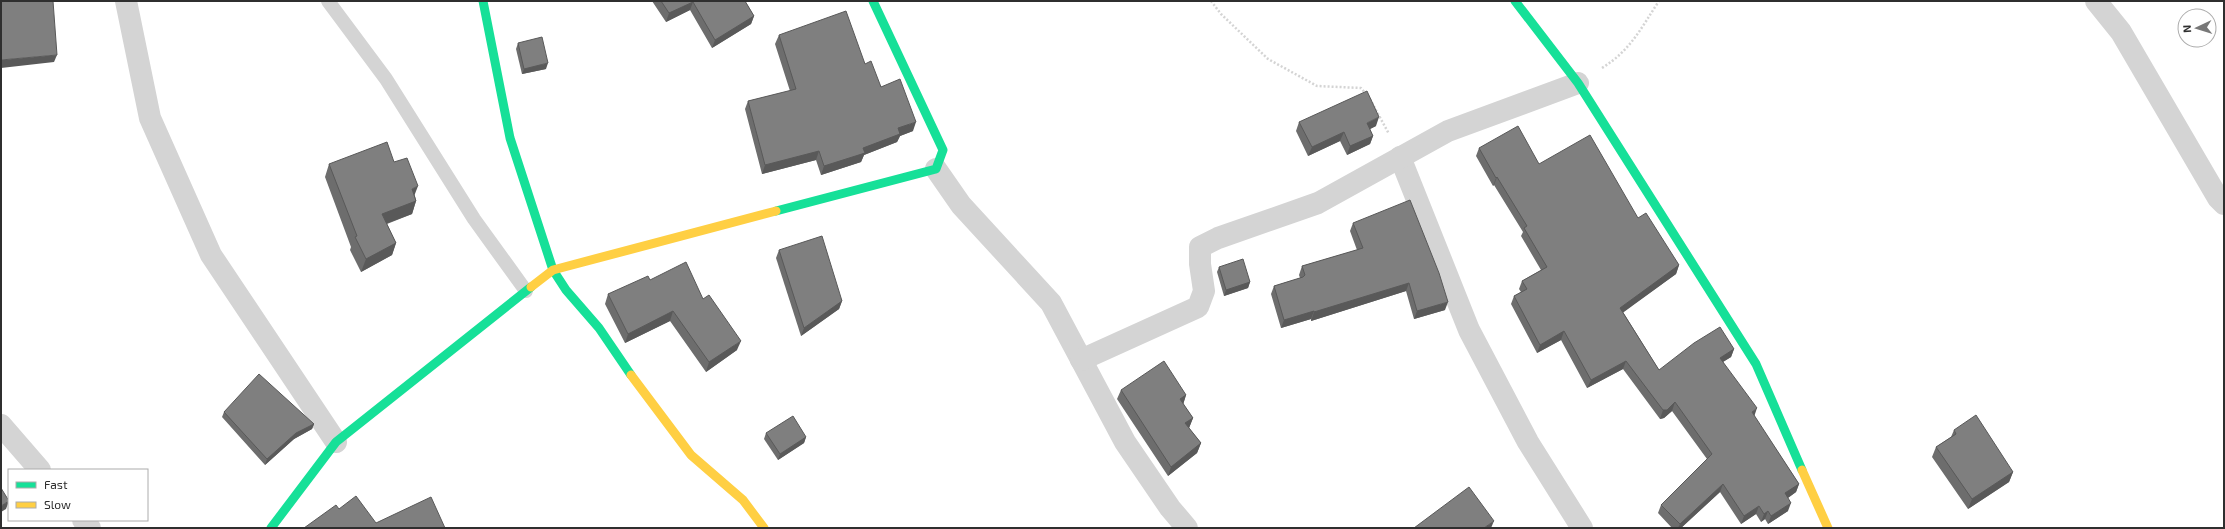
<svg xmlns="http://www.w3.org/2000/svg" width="2225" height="529" font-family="'Exo 2',sans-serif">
	<rect width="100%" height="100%" fill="#fff"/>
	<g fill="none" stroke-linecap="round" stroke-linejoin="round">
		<g stroke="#d4d4d4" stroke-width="2.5" stroke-dasharray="2 2" stroke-linecap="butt">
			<path d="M1211 1 1221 14 1268 59 1317 86 1361 88 1366 94"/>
			<path d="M1602 68C1631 50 1641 28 1659 1"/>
			<path d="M1370 99 1389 134"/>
		</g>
		<path stroke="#d4d4d4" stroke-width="14" d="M328 1 386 79 474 219 526 291"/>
		<g stroke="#d4d4d4" stroke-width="22">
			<path d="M126 1 150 118 211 255 336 442"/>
			<path d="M2096 1 2121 32 2218 198 2224 204"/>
			<path d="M1400 157 1469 330 1528 442 1582 528"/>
			<path d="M936 169 961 205 1051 303 1125 442 1170 508 1187 528"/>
			<path d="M1081 360 1198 307 1204 291 1200 264V247L1218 238 1318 203 1448 131 1578 83"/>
			<path d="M1 425 40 470"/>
			<path d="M83 520 90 528"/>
		</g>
		<g stroke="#16e098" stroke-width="9">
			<path d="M483 1 510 138 553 270 566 290 599 328 631 375"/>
			<path d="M1515 1 1578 83 1756 364 1802 470"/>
			<path d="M776 211 936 169 943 150 873 1"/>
			<path d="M271 528 336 442 531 287"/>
		</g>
		<g stroke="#ffcf43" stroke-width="9">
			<path d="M531 287 553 270 776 211"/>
			<path d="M631 375 691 455 743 500 764 528"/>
			<path d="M1802 470 1828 528"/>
		</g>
	</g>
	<g fill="#6d6d6d">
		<path d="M652 1H745L754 16 751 24 712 48 690 10 666 22Z"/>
		<path d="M779 35 865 64 913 131 900 136 897 142 864 155 861 162 821 175 816 160 762 174 745 109 748 101 790 91 775 44Z"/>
		<path d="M518 43 546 69 522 74 516 49Z"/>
		<path d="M1299 122 1376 126 1370 129 1373 136 1370 144 1347 155 1340 141 1308 156 1296 131Z"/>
		<path d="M1479 148 1539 164 1638 218 1679 265 1676 274 1623 312 1659 370 1734 349 1731 357 1723 362 1754 416 1799 484 1796 492 1788 498V511L1768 524 1765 519 1761 522 1756 514 1741 524 1720 492 1681 528H1672L1658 513 1661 505 1707 459 1672 411 1664 418 1660 419 1623 369 1587 388 1561 340 1537 353 1511 304 1514 296 1521 292 1519 289 1522 281 1541 270 1521 236 1523 232 1494 185 1493 186 1476 156Z"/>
		<path d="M394 162 415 196 416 201 412 214 387 224 396 243 392 255 361 272 350 250 351 247 325 177 329 164Z"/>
		<path d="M1353 223 1445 310 1414 319 1406 291 1311 321V319L1281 328 1271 294 1274 286 1300 278 1299 275 1302 266 1357 250 1350 231Z"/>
		<path d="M779 250 842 301 839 309 801 336 776 258Z"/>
		<path d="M1219 267 1250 282 1248 288 1224 296 1217 272Z"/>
		<path d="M650 280 703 299 737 350 706 372 670 321 625 343 605 304 608 294Z"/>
		<path d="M1121 390 1186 395 1183 404 1193 418 1189 428 1201 443 1197 453 1168 476 1117 399Z"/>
		<path d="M224 412 314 424 312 429 294 439 265 465 222 417Z"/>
		<path d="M1954 430 2013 472 2009 482 1968 509 1932 457 1936 447 1951 437Z"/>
		<path d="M766 433 806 437 804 443 778 460 764 439Z"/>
	</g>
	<g fill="#595959">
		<path d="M693 2 690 10 666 22 669 13Z"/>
		<path d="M754 16 751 24 712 48 715 40Z"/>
		<path d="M57 55 54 62 1 68V60Z"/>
		<path d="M548 63 546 69 522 74 524 69Z"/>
		<path d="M1379 117 1376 126 1364 132 1367 123Z"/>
		<path d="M916 122 913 131 900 136 897 142 864 155 861 162 821 175 824 166 863 148 898 128Z"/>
		<path d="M1344 132 1340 141 1308 156 1312 147Z"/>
		<path d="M1373 136 1370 144 1347 155 1350 146Z"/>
		<path d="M819 151 816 160 762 174 765 165Z"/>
		<path d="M1497 177 1494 185 1493 186 1496 178Z"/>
		<path d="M418 186 413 199 412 189Z"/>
		<path d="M416 201 412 214 377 227 382 214Z"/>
		<path d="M396 243 392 255 361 272 366 259Z"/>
		<path d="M1679 265 1676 274 1617 317 1620 308Z"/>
		<path d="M1250 282 1248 288 1224 296 1226 290Z"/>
		<path d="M1409 283 1406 291 1311 321 1314 312Z"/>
		<path d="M842 301 839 309 801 336 804 328Z"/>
		<path d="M1448 302 1445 310 1414 319 1417 311Z"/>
		<path d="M673 311 670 321 625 343 628 334Z"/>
		<path d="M1314 311 1311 319 1281 328 1284 320Z"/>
		<path d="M1564 331 1561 340 1537 353 1540 345Z"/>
		<path d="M741 341 737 350 706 372 709 362Z"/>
		<path d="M1734 349 1731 357 1716 366 1720 358Z"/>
		<path d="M1626 361 1623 369 1587 388 1591 380Z"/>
		<path d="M1186 395 1183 405 1180 399Z"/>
		<path d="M1675 402 1672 411 1664 418 1660 419 1663 410Z"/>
		<path d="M1757 408 1754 417 1752 412Z"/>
		<path d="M1193 418 1189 428 1182 433 1185 423Z"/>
		<path d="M314 424 312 429 294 439 265 465 267 459 296 433Z"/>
		<path d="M806 437 804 443 778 460 780 454Z"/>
		<path d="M1201 443 1197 453 1168 476 1171 467Z"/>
		<path d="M2013 472 2009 482 1968 509 1972 499Z"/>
		<path d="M1723 484 1720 492 1681 528H1678L1680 524Z"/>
		<path d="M1799 484 1796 492 1782 502 1785 493Z"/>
		<path d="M9 501 6 509 1 512V506Z"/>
		<path d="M1791 503 1788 511 1768 524 1771 516Z"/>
		<path d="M1759 506 1756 514 1741 524 1744 516Z"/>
		<path d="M1768 511 1765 519 1761 522 1764 514Z"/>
		<path d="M1494 521 1491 528H1484Z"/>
	</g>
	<g fill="#7f7f7f" stroke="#595959">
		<path d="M1 1H53L57 55 1 60Z"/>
		<path d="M661 1H745L754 16 715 40 693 2 669 13Z"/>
		<path d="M846 11 865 64 871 61 881 87 900 79 916 122 898 128 900 134 863 148 865 153 824 166 819 151 765 165 748 101 796 89 779 35Z"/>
		<path d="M542 37 548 63 524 69 518 43Z"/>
		<path d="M1367 91 1379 117 1367 123 1373 136 1350 146 1344 132 1312 147 1299 122Z"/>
		<path d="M1518 126 1539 164 1590 135 1638 218 1646 213 1679 265 1620 308 1659 370 1694 343 1720 327 1734 349 1720 358 1757 408 1752 412 1799 484 1785 493 1791 503 1771 516 1768 511 1764 514 1759 506 1744 516 1723 484 1680 524 1661 505 1712 454 1675 402 1667 410H1663L1626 361 1591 380 1564 331 1540 345 1514 296 1527 289 1522 281 1547 267 1524 228 1527 226 1497 177 1496 178 1479 148Z"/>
		<path d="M387 142 394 162 407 158 418 186 412 189 416 201 382 214 396 243 366 259 355 237 357 236 329 164Z"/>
		<path d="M1410 200 1439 273 1448 302 1417 311 1409 283 1314 312V311L1284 320 1274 286 1303 277 1305 275 1302 266 1363 248 1353 223Z"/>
		<path d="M822 236 842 301 804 328 779 250Z"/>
		<path d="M1243 259 1250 282 1226 290 1219 267Z"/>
		<path d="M686 262 703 299 709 295 741 341 709 362 673 311 628 334 608 294 648 276 650 280Z"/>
		<path d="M1164 361 1186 395 1180 399 1193 418 1185 423 1201 443 1171 467 1121 390Z"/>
		<path d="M259 374 314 424 296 433 267 459 224 412Z"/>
		<path d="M1976 415 2013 472 1972 499 1936 447 1956 434 1954 430Z"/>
		<path d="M793 416 806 437 780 454 766 433Z"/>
		<path d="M1469 487 1494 521 1484 528H1414Z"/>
		<path d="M1 488 9 501 1 506Z"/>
		<path d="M356 496 376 523 431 497 445 528H304L336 505 339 509Z"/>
	</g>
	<rect width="2225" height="529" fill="none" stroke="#2f2f2f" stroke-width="4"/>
	<rect x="8" y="469" width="140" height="52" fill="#ffffff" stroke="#acacac"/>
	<rect x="16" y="482" width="20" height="6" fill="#16e098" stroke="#acacac"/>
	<text x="44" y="489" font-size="12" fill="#2f2f2f">Fast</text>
	<rect x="16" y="502" width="20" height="6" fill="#ffcf43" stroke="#acacac"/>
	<text x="44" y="509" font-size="12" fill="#2f2f2f">Slow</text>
	<g transform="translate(2197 28) rotate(266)"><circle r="19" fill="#ffffff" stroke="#acacac"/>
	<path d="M0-3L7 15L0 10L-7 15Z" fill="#787878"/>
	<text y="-6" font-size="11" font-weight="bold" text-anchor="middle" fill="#2f2f2f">N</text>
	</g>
</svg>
